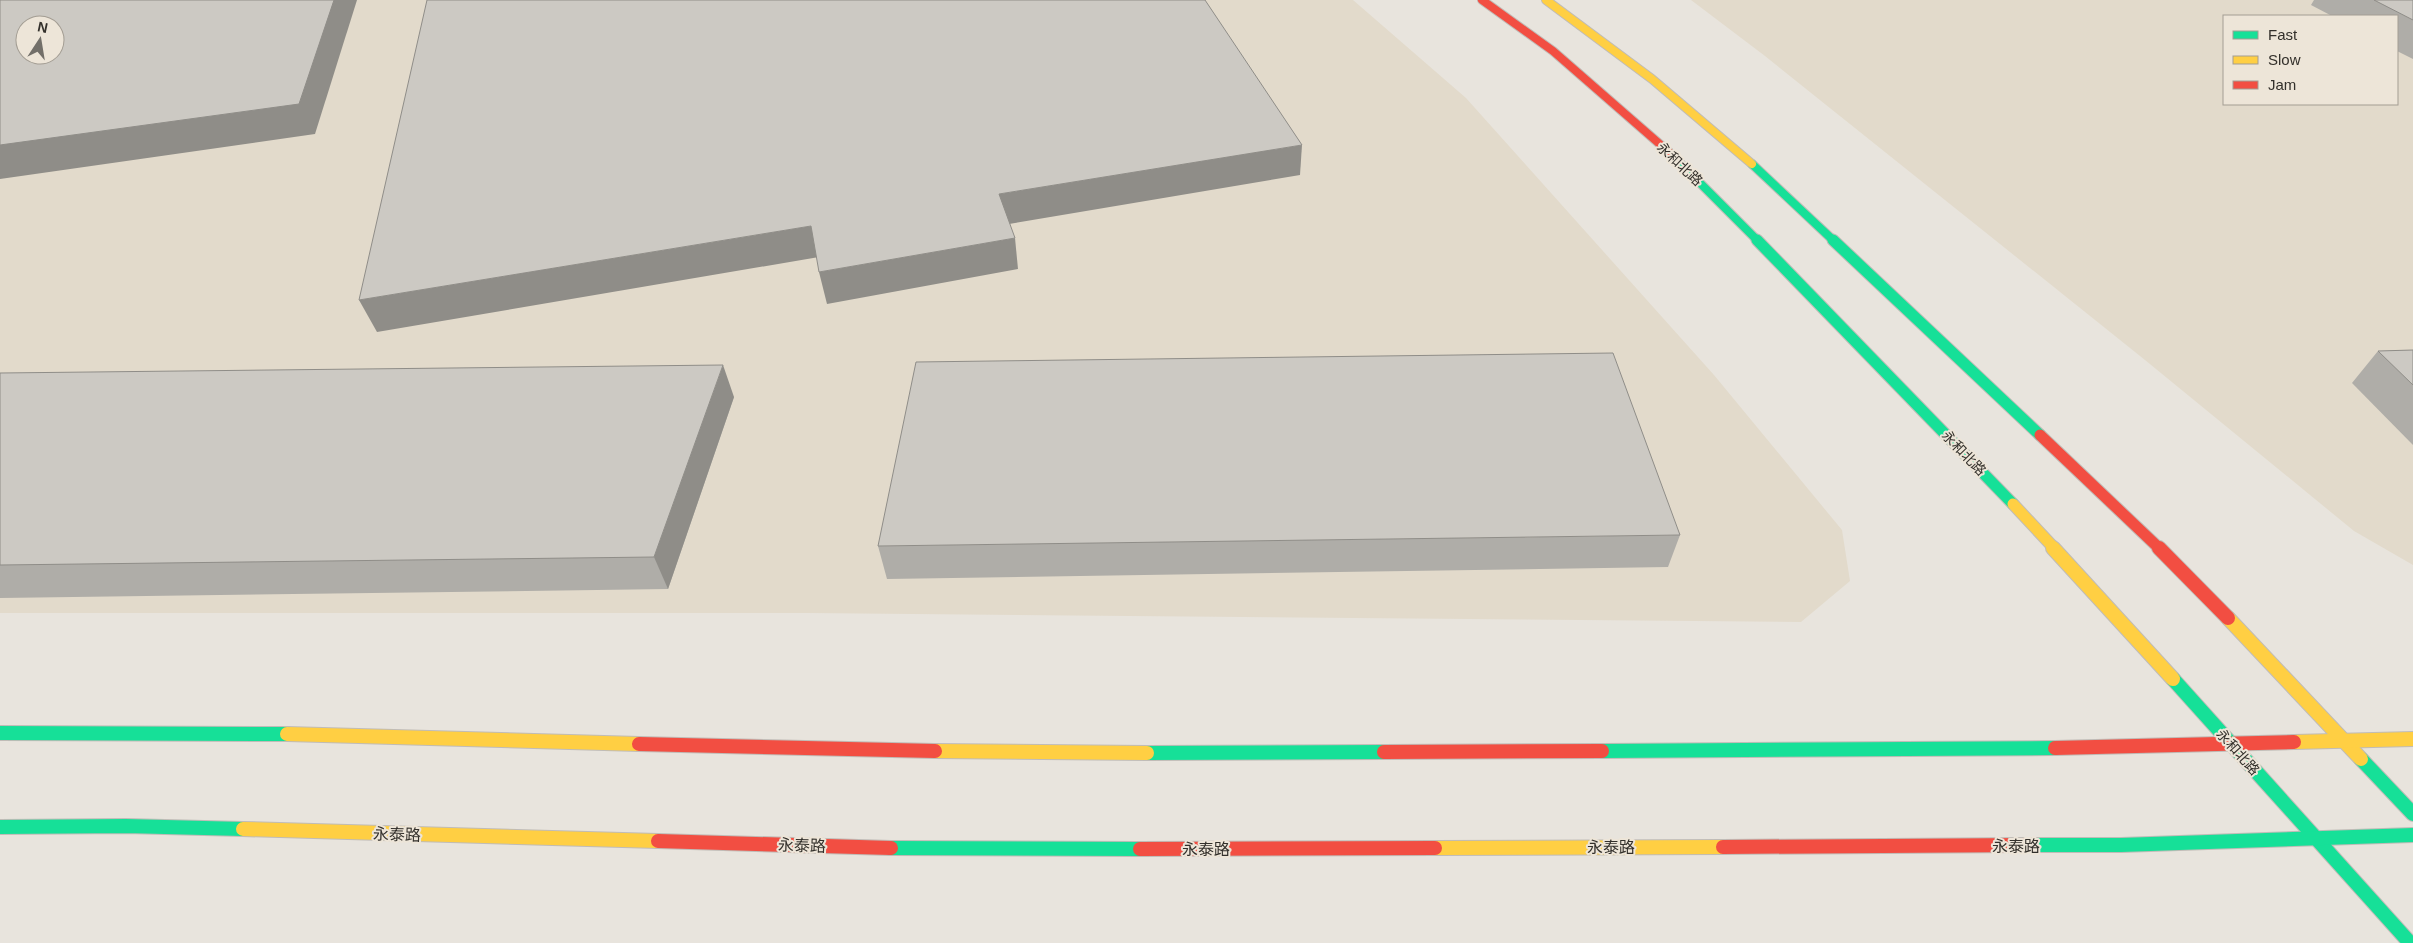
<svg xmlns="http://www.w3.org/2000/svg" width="2413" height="943" font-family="Helvetica,'Noto Sans SC',sans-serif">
	<rect width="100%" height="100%" fill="#e8e4dd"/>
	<g fill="#e2dacb" fill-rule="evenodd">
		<path d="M0 0H1353L1466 98 1714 375 1842 530 1850 581 1801 622 808 613H0ZM25 25H55V55H25Z"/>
		<path d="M1691 0H2413V565L2354 531 2145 360 1765 56ZM2224 16H2397V104H2224Z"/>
	</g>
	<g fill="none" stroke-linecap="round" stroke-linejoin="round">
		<g stroke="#c0bcb7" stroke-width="10">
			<g id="fast-far2">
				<path d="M1670 153 1758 241"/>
				<path d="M1752 164 1834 241"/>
			</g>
		</g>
		<g stroke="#c0bcb7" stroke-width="13">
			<g id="fast-far1">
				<path d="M1757 240 2013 504"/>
				<path d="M1833 240 2040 435"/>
			</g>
		</g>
		<g stroke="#c0bcb7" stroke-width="16">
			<g id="fast">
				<path d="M2173 679 2410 943"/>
				<path d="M0 733 287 734"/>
				<path d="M1602 751 2055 748"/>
				<path d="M1147 753 1384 752"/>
				<path d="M2361 759 2413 814"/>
				<path d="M0 827 126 826 243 829"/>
				<path d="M2024 845H2121L2413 835"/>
				<path d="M891 848 1140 849"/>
			</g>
		</g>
		<g stroke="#c0bcb7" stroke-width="10">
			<path id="slow-far2" d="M1546 0 1652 79 1752 164"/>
		</g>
		<g stroke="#c0bcb7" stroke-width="13">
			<path id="slow-far1" d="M2013 504 2055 549"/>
		</g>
		<g stroke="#c0bcb7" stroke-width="16">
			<g id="slow">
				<path d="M2053 548 2173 679"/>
				<path d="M2228 618 2361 759"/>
				<path d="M287 734 639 744"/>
				<path d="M2294 742 2413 739"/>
				<path d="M935 751 1147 753"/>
				<path d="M243 829 658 841"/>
				<path d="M1435 848 1723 847"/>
			</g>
		</g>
		<g stroke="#c0bcb7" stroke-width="10">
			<path id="jam-far2" d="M1482 0 1553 51 1670 153"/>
		</g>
		<g stroke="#c0bcb7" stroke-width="13">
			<path id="jam-far1" d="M2040 435 2160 549"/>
		</g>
		<g stroke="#c0bcb7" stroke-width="16">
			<g id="jam">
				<path d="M2159 548 2228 618"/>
				<path d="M639 744 935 751"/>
				<path d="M2055 748 2294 742"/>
				<path d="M1384 752 1602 751"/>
				<path d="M658 841 891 848"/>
				<path d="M1723 847 2024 845"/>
				<path d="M1140 849 1435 848"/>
			</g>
		</g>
		<use href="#fast-far2" stroke="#16e098" stroke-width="8"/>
		<use href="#fast-far1" stroke="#16e098" stroke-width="11"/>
		<use href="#fast" stroke="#16e098" stroke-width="14"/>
		<use href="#slow-far2" stroke="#ffcf43" stroke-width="8"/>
		<use href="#slow-far1" stroke="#ffcf43" stroke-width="11"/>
		<use href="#slow" stroke="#ffcf43" stroke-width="14"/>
		<use href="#jam-far2" stroke="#f24e42" stroke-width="8"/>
		<use href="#jam-far1" stroke="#f24e42" stroke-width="11"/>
		<use href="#jam" stroke="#f24e42" stroke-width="14"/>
	</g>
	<g fill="#afada8">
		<path d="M2314 0H2413V59L2397 51V16H2332L2311 5Z"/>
		<path d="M2413 350V445L2352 383 2378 351Z"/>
		<path d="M0 373 734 397 668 589 0 598Z"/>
		<path d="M1680 535 1668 567 887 579 878 546Z"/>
	</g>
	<g fill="#8f8d88">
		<path d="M334 0H357L315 134 0 179V145Z"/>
		<path d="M1302 145 1300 175 1003 225 999 194Z"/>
		<path d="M811 226 819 257 377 332 359 300Z"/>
		<path d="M1015 238 1018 269 827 304 819 272Z"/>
		<path d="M723 365 734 397 668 589 654 557Z"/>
	</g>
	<g fill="#ccc9c3" stroke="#8f8d88" fill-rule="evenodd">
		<path d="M0 0H334L299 104 0 145ZM25 25H55V55H25Z"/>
		<path d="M427 0H1205L1302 145 999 194 1015 238 819 272 811 226 359 300Z"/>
		<path d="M2374 0H2413V20Z"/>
		<path d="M2413 350V385L2378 351Z"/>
		<path d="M1613 353 1680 535 878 546 916 362Z"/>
		<path d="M723 365 654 557 0 565V373Z"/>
	</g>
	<g text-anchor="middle" stroke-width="4" stroke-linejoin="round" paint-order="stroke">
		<g font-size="14" fill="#33302b" stroke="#ede5d8">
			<text transform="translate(1680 164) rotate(43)" y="5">永和北路</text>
			<text transform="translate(1964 453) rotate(46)" y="5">永和北路</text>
			<text transform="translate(2238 752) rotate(48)" y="5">永和北路</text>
		</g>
		<g font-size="16" fill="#33302b" stroke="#ede5d8">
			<text transform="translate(397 834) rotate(2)" y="6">永泰路</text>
			<text transform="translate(802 845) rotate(2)" y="6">永泰路</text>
			<text x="2016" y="852">永泰路</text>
			<text x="1611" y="853">永泰路</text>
			<text x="1206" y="855">永泰路</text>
		</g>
	</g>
	<rect x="2223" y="15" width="175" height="90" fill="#ede5d8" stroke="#a39d93"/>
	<rect x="2233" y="31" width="25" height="8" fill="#16e098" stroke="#a39d93"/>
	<text x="2268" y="40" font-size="15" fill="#33302b">Fast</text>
	<rect x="2233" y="56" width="25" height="8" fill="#ffcf43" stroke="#a39d93"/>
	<text x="2268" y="65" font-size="15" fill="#33302b">Slow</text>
	<rect x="2233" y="81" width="25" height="8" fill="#f24e42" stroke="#a39d93"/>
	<text x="2268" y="90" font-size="15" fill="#33302b">Jam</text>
	<g transform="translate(40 40) rotate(12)"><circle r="24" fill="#ede5d8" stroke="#a39d93"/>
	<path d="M0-4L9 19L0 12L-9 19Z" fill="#726f69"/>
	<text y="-8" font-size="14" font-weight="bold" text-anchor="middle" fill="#33302b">N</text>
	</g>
</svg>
